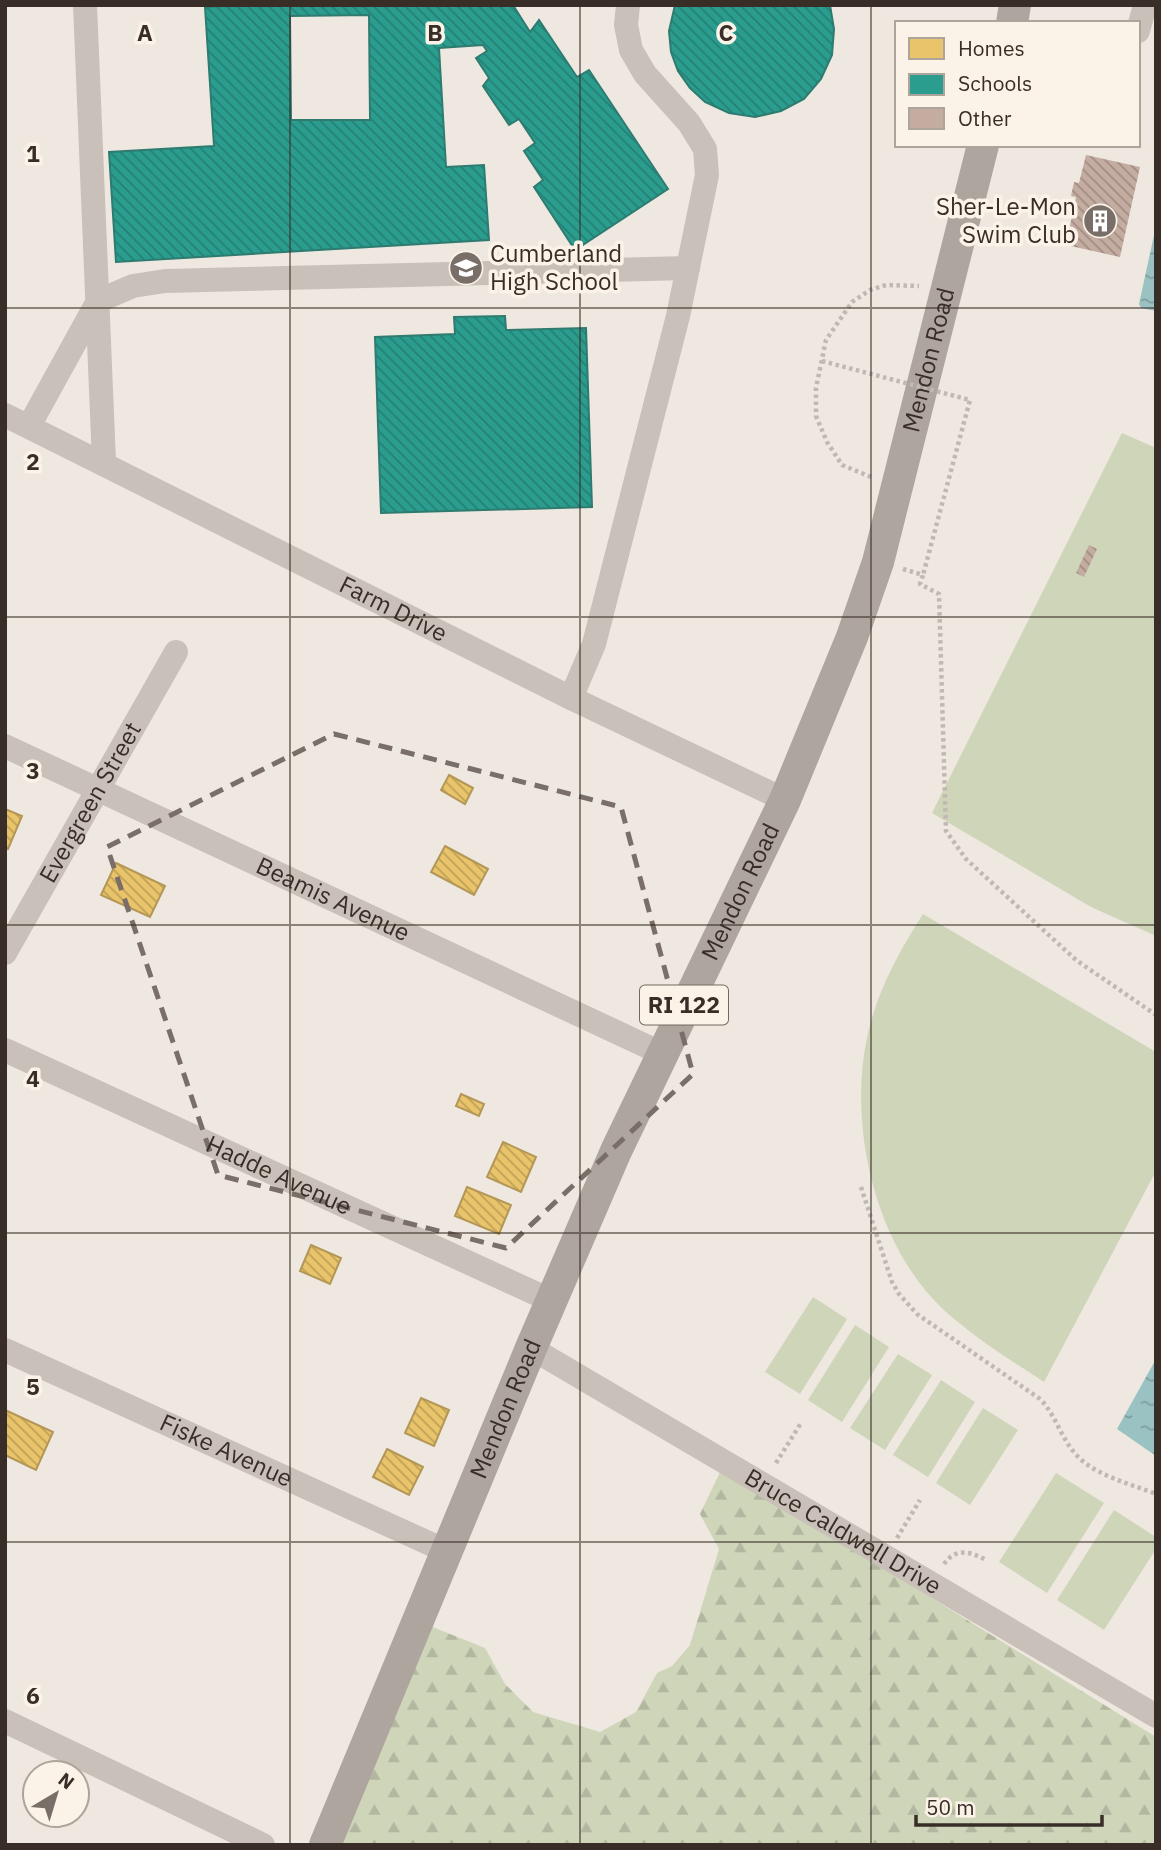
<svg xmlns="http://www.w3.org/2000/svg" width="1161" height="1850" font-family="'IBM Plex Sans',sans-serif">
	<defs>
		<pattern id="forest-firs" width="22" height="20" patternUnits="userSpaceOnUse" patternTransform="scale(1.75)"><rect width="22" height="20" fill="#cfd5b9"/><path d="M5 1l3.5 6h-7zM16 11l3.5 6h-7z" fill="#b2b79f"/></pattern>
		<pattern id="water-ripples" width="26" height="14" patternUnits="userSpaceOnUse" patternTransform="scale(1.75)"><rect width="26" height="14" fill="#9ac2c2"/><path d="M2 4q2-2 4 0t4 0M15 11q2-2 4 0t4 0" fill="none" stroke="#7f9e9e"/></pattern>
		<pattern id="homes-back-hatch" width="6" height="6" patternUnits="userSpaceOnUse" patternTransform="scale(1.75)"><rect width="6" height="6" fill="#e9c46a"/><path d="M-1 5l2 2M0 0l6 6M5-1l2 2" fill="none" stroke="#bea057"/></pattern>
		<pattern id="schools-back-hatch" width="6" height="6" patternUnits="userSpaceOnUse" patternTransform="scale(1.75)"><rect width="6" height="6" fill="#2a9d8f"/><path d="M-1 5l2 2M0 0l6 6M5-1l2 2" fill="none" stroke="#258075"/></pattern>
		<pattern id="building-back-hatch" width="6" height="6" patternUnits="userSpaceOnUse" patternTransform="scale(1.75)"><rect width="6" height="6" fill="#c4aca1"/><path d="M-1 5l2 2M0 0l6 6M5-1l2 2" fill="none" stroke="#a08c83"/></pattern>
	</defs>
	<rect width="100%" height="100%" fill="#efe8e1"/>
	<path fill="url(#forest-firs)" d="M722 1468 1156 1737V1845H326L420 1622 485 1648 505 1684 533 1712 600 1732 636 1712 657 1673 672 1666 690 1645 719 1549 700 1514Z"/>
	<g fill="#cfd5b9">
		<path d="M1122 433 1156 448V936L1091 907 932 813Z"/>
		<path d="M923 914 1156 1052V1171L1044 1382C1010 1360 975 1338 945 1311 874 1246 846 1121 869 1029 879 988 900 950 923 914Z"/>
		<path d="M813 1297 847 1319 800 1394 765 1372Z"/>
		<path d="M855 1325 889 1347 842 1422 808 1400Z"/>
		<path d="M898 1354 932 1375 885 1450 850 1428Z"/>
		<path d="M941 1380 975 1402 928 1477 893 1455Z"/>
		<path d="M983 1408 1018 1430 970 1505 936 1483Z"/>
		<path d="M1056 1473 1104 1503 1047 1593 999 1562Z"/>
		<path d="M1114 1510 1156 1537V1549L1104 1630 1057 1600Z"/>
	</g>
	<g fill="url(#water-ripples)">
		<path d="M1156 226V311L1141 308 1139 304Z"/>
		<path d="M1156 1359V1456L1117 1429Z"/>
	</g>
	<g fill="url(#homes-back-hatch)" stroke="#b49756" stroke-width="2">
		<path d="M449 775 473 788 465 804 441 790Z"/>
		<path d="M5 809 22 816 8 849 5 848Z"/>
		<path d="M445 846 488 869 474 895 431 872Z"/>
		<path d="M116 863 165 886 150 917 101 895Z"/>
		<path d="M461 1094 484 1104 479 1116 456 1106Z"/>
		<path d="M503 1142 536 1157 521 1192 487 1177Z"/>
		<path d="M467 1187 511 1205 499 1234 455 1216Z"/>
		<path d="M311 1245 341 1258 330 1284 300 1271Z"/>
		<path d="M421 1398 449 1410 434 1446 405 1433Z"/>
		<path d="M5 1410 53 1432 36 1470 5 1455Z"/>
		<path d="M387 1449 423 1467 409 1495 373 1477Z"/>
	</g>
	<g fill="url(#schools-back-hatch)" stroke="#2e7b70" stroke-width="2" fill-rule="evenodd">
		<path d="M513 5 530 32 539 20 577 77 589 70 668 189 575 250 534 187 543 180 524 151 535 143 519 119 509 125 483 86 489 78 476 58 487 51 483 45 439 48 446 167 484 165 489 240 116 262 109 152 214 146 205 7 237 5ZM369 15 370 120H291L290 16Z"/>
		<path d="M675 5H830L834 29 832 55 821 79 804 99 781 111 755 117 729 113 705 102 690 88 678 71 671 52 669 31Z"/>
		<path d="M505 316 506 330 586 328 592 507 381 513 375 337 455 334 454 317Z"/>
	</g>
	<g fill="url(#building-back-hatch)">
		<path d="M1086 155 1140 167 1120 257 1066 245 1076 197 1071 196 1074 182 1079 183Z"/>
		<path d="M1089 545 1097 549 1084 577 1076 573Z"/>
	</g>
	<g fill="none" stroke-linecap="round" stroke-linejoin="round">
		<g stroke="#c0b9b2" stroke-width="4.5" stroke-dasharray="3.5 3.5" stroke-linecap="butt">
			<path d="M871 477 842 465 827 442 816 416V388L826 340 852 302 870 290 886 285 919 286"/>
			<path d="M903 569 923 575 920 584 939 594 946 831 966 859 1076 960 1156 1015"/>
			<path d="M861 1187 892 1282 899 1294 917 1314 1040 1399C1055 1414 1060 1435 1073 1451 1091 1475 1129 1483 1156 1494"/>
			<path d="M776 1463 801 1423"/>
			<path d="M897 1538 920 1500"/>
			<path d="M944 1564C956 1547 971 1552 986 1560"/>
		</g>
		<g stroke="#c8c0b9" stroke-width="24">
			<path d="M85 5 104 462"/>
			<path d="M1138 31 1145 5"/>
			<path id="s1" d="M5 415 571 698 785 800"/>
			<path d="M29 426 98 301 133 286 165 281 688 268"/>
			<path d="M571 698 594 644 678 316 707 175 705 149 689 123 645 74 631 50 626 25 628 5"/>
			<path id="s2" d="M5 746 661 1053"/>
			<path id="s3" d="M5 953 176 652"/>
			<path id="s4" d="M5 1050 552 1301"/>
			<path id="s5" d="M531 1348 1156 1716"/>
			<path id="s6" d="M5 1350 446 1551"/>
			<path d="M5 1721 263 1845"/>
		</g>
		<g stroke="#ada59e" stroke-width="32">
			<path d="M1012 23 1015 5"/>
			<path id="s7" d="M325 1845 531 1348 616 1151 785 800 852 637 878 562 983 145"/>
		</g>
		<path stroke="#c0b9b2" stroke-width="4.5" stroke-dasharray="3.5 3.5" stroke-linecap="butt" d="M822 361 970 400 923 575"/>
	</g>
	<path fill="none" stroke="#796e68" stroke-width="5" stroke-dasharray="14 9" stroke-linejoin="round" d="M334 734 621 807 693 1074 506 1248 218 1175 107 847Z"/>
	<path fill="none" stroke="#392d27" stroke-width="2" stroke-opacity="0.55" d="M290 5V1845M580 5V1845M871 5V1845M5 308H1156M5 617H1156M5 925H1156M5 1233H1156M5 1542H1156"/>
	<defs>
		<g id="building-disc" transform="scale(1.75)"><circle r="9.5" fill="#796e68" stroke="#fbf3e8"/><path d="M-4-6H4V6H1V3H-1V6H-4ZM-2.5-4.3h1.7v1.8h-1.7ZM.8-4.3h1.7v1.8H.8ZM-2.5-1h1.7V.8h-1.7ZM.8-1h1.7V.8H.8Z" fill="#fff"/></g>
		<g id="school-disc" transform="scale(1.75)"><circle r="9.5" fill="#796e68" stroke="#fbf3e8"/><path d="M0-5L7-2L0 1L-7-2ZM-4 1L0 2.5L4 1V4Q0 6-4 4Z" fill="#fff"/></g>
	</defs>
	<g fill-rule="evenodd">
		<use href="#building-disc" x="1100" y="221"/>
		<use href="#school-disc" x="466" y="268"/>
	</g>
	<g text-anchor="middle" stroke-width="7" stroke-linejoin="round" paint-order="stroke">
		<rect fill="#fbf3e8" stroke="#736861" stroke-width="2" x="640" y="985.5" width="88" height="39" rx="5"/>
		<g font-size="23" font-weight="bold" fill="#392d27">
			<text x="684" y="1013">RI 122</text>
		</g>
		<g font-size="24" fill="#392d27" stroke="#fbf3e8" text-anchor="end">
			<text x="1076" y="215">Sher-Le-Mon<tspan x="1076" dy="28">Swim Club</tspan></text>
			<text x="490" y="262" text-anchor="start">Cumberland<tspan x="490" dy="28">High School</tspan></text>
		</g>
		<g font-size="24" fill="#392d27" stroke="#fbf3e8">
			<text dy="8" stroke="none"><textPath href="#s7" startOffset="1606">Mendon Road</textPath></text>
			<text dy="8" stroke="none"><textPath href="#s1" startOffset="434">Farm Drive</textPath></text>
			<text dy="8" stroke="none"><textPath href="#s3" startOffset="173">Evergreen Street</textPath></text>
			<text dy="8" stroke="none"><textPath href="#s7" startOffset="1040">Mendon Road</textPath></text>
			<text dy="8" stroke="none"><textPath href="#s2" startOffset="362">Beamis Avenue</textPath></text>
			<text dy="8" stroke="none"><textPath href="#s4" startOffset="301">Hadde Avenue</textPath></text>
			<text dy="8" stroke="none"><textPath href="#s7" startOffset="472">Mendon Road</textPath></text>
			<text dy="8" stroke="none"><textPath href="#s6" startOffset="243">Fiske Avenue</textPath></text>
			<text dy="8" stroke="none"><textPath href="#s5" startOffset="362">Bruce Caldwell Drive</textPath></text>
		</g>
	</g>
	<g font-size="23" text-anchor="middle" font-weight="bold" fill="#392d27" stroke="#fbf3e8" stroke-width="7" stroke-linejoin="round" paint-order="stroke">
		<text x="145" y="41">A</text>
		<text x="435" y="41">B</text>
		<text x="726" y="41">C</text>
		<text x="33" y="162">1</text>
		<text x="33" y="470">2</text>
		<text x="33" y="779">3</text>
		<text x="33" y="1087">4</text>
		<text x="33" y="1395">5</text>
		<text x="33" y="1704">6</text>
	</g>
	<rect width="1161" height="1850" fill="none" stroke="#392d27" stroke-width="14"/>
	<rect x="895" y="21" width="245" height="126" fill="#fbf3e8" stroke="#ada49b" stroke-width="2"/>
	<rect x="909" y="38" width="35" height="21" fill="#e9c46a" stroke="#ada49b" stroke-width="2"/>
	<text x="958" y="56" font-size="21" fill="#392d27">Homes</text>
	<rect x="909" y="74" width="35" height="21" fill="#2a9d8f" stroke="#ada49b" stroke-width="2"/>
	<text x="958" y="91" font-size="21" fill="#392d27">Schools</text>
	<rect x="909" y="108" width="35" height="21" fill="#c4aca1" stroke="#ada49b" stroke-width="2"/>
	<text x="958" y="126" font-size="21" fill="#392d27">Other</text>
	<g transform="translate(56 1794) rotate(38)"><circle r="33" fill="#fbf3e8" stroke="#ada49b" stroke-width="2"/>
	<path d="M0-5L12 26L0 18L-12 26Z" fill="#796e68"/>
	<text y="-10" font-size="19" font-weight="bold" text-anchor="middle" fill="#392d27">N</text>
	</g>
	<path d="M916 1815v10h186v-10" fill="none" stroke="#392d27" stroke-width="3.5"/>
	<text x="926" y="1815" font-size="21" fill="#392d27" stroke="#fbf3e8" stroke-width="5" paint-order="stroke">50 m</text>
</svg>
